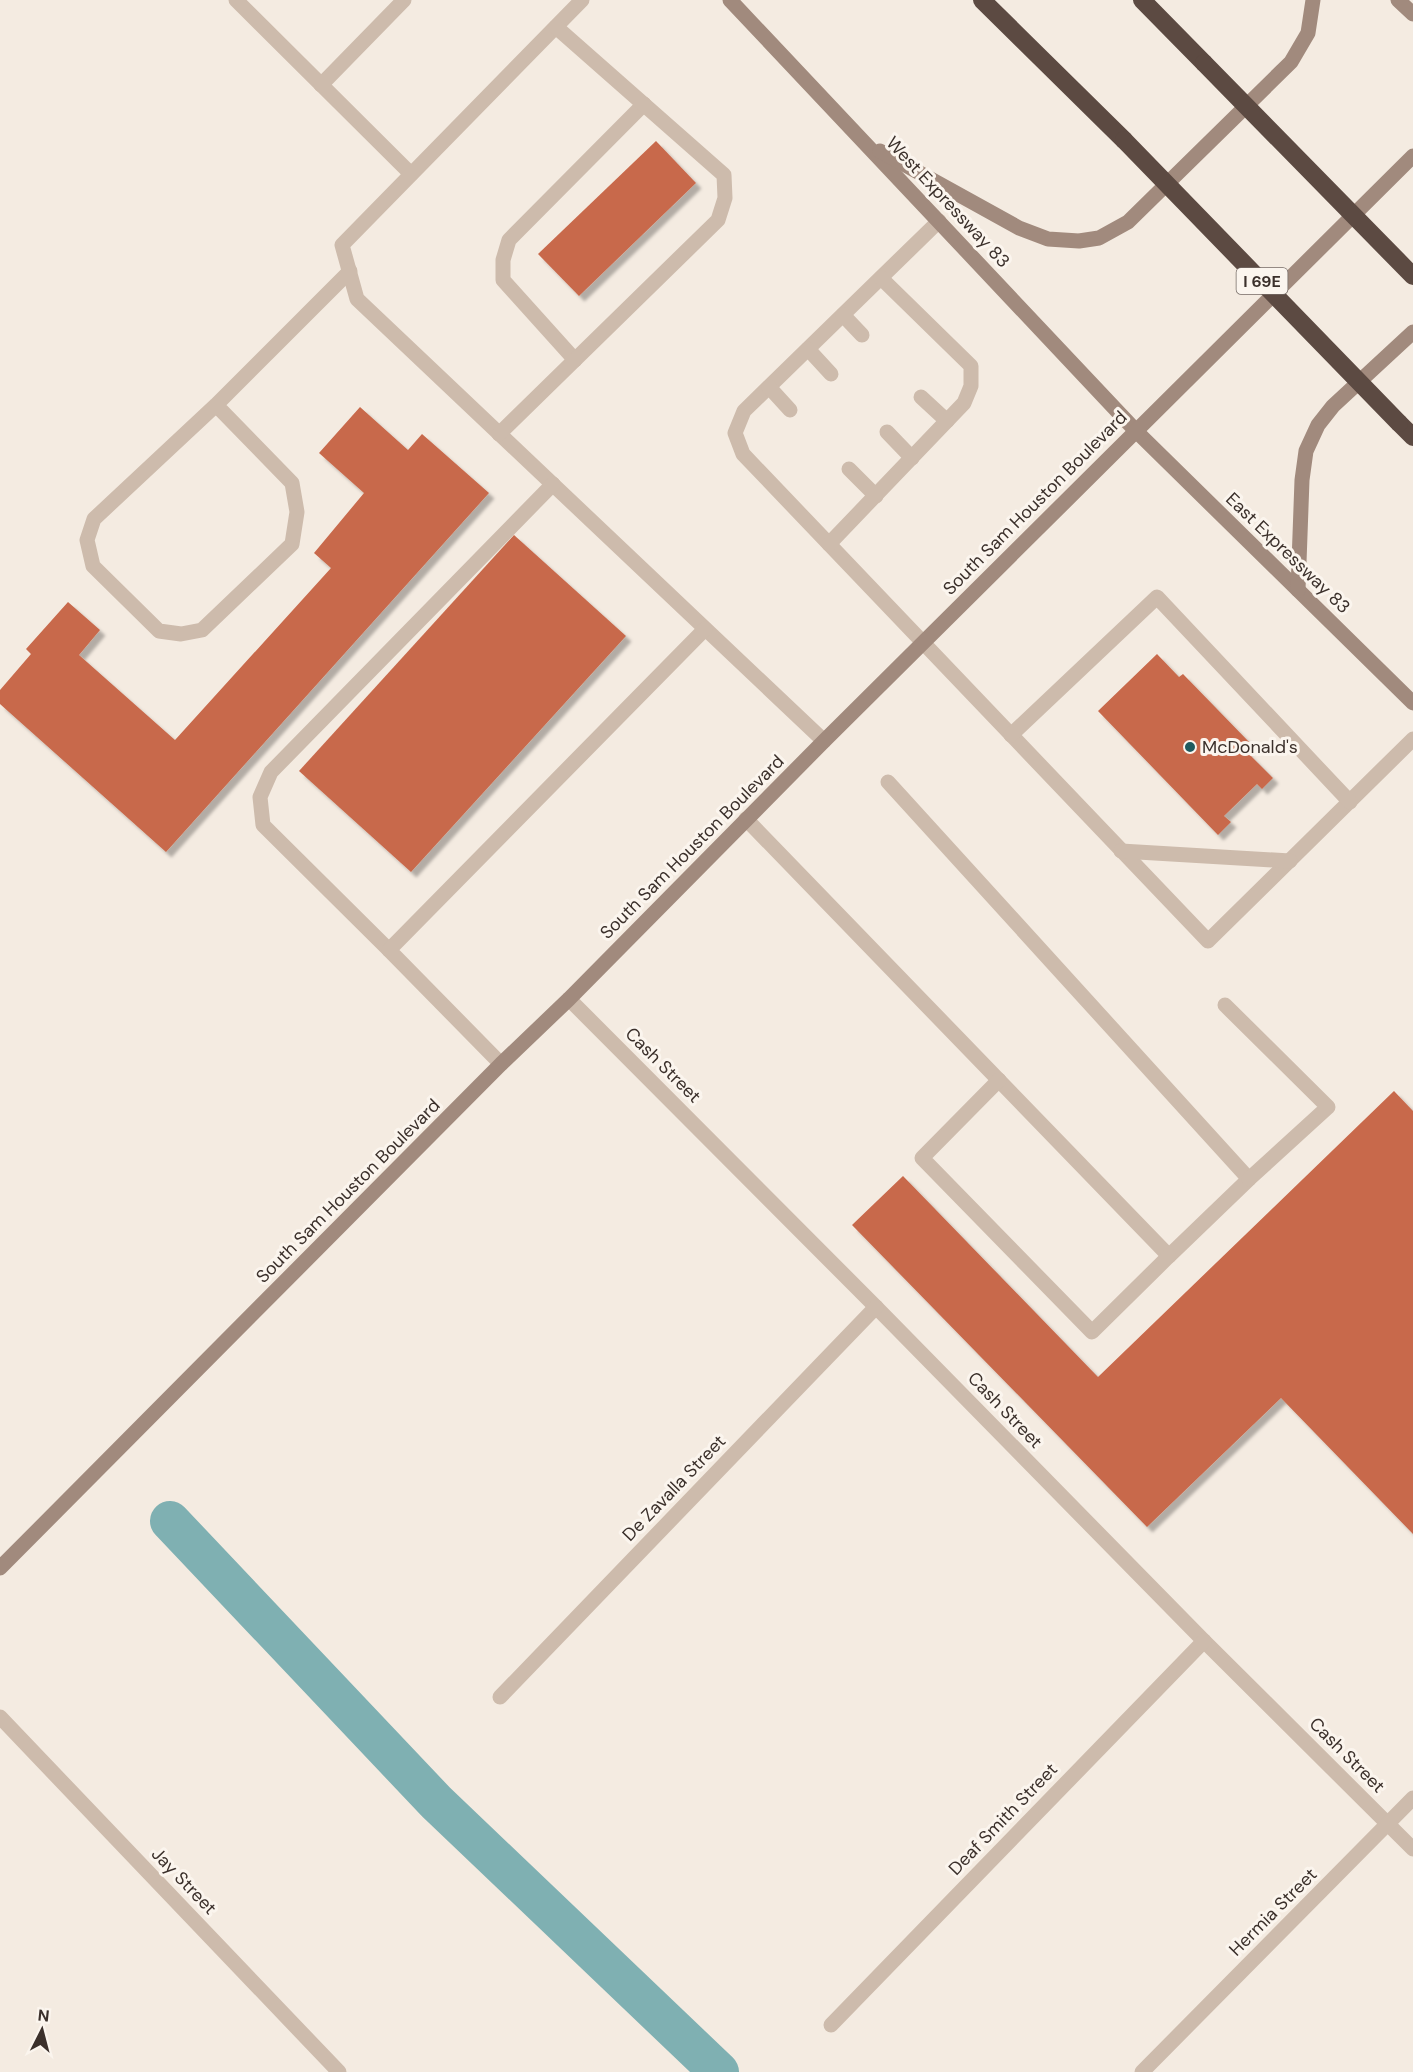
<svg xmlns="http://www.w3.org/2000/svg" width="1413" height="2072" font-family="'DM Sans',sans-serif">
	<defs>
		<filter id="shadow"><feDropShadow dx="5.5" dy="5.5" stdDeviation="1.5" flood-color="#0004"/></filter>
	</defs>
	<rect width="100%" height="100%" fill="#f4ebe1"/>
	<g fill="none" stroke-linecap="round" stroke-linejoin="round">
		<path stroke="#7fb0b2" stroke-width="40" d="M170 1521 436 1802 719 2072"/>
	</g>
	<g fill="#c8694b" filter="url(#shadow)">
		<path d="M656 141 696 183 579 296 538 254Z"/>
		<path d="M360 407 408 450 422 434 489 493 166 852 0 704V690L31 654 26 649 68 602 100 630 79 655 175 740 331 568 314 553 364 493 319 453Z"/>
		<path d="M514 535 626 636 411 872 299 771Z"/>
		<path d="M1157 654 1179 677 1183 674 1251 744 1245 750 1273 778 1262 789 1257 784 1224 816 1231 822 1218 835 1098 711Z"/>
		<path d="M1394 1091 1413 1111V1534L1281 1398 1147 1527 852 1225 903 1176 1098 1377Z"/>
	</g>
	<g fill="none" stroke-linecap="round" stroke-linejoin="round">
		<g stroke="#cdbbac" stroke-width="15">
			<path d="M236 0 411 174"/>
			<path d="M582 0 342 245 357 299 824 741"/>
			<path d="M321 85 404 0"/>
			<path d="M939 221 744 411 735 433 743 454 1208 941 1413 739"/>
			<path d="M843 315 862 335"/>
			<path d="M808 349 831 374"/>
			<path d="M575 360 503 280V260L509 240 644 104"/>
			<path d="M769 387 790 410"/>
			<path d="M921 397 947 421"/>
			<path d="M216 405 292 483 297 512 292 544 202 630 181 634 159 631 93 566 87 540 94 519 216 405 350 271"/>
			<path d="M887 432 912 458"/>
			<path d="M499 434 718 220 725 198 724 175 556 27"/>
			<path d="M849 469 876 496"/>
			<path d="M829 544 964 403 971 386V366L881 278"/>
			<path d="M1011 735 1157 597 1350 802"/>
			<path d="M746 819 1169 1256 1249 1179 888 782"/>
			<path d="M1121 851 1290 861"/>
			<path d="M389 950 263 825 260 797 271 772 553 484"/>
			<path d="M1225 1005 1328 1107 1249 1179"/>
			<path d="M501 1064 389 950 705 629"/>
			<path d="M999 1080 922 1158 1092 1332 1169 1256"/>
		</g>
		<g stroke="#cdbbac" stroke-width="15">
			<path d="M569 999 876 1307 1204 1641 1413 1849"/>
			<path d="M500 1697 876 1307"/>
			<path d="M0 1717 339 2072"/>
			<path d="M831 2025 1204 1641"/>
			<path d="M1142 2072 1413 1798"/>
		</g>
		<g stroke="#a18a7d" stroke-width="15">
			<path d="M730 0 1136 431 1413 703"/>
			<path d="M1398 0 1413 14"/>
			<path d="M880 151 1019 228 1048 239 1079 241 1099 238 1128 222 1291 62 1308 33 1313 0"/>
			<path d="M1298 590 1302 480 1306 451 1318 425 1333 406 1413 332"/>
			<path d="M0 1568 501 1064 569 999 824 741 1413 156"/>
		</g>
		<g stroke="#5c4a42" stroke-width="18">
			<path d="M982 0 1124 140"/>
			<path d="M1142 0 1204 63"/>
			<path d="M1399 423 1413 437"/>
		</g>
		<g stroke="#5c4a42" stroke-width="18">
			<path d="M1204 63 1413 276"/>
			<path d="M1124 140 1399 423"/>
		</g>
	</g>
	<circle fill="#1f5a5e" stroke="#fbf5ee" stroke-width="2" cx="1190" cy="747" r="6"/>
	<g text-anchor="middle" stroke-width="6" stroke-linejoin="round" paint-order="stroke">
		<rect fill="#fbf5ee" stroke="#756b66" stroke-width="1.5" x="1236.5" y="268" width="51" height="26" rx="4.5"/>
		<g font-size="16" font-weight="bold" fill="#3b302b">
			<text x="1262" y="287">I 69E</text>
		</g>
		<g font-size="18" fill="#3b302b" stroke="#fbf5ee">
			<text transform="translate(948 202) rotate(47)" y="6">West Expressway 83</text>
			<text transform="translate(1035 503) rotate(-45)" y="6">South Sam Houston Boulevard</text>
			<text transform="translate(1288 553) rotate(44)" y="6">East Expressway 83</text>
			<text transform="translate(692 847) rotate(-45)" y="6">South Sam Houston Boulevard</text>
			<text transform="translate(663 1065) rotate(45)" y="6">Cash Street</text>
			<text transform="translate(348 1191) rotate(-45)" y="6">South Sam Houston Boulevard</text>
			<text transform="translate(1005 1410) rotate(46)" y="6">Cash Street</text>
			<text transform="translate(674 1488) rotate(-46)" y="6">De Zavalla Street</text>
			<text transform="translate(1347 1755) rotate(45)" y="6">Cash Street</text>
			<text transform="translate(1003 1819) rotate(-46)" y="6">Deaf Smith Street</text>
			<text transform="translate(184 1881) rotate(46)" y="6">Jay Street</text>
			<text transform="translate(1273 1912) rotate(-45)" y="6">Hermia Street</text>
		</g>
		<g font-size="18" fill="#3b302b" stroke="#fbf5ee" text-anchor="start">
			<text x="1202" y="753">McDonald's</text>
		</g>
	</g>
	<g transform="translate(42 2030) rotate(6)" stroke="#fbf5ee" stroke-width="4.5" paint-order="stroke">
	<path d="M0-4.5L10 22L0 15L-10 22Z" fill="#3b302b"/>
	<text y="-9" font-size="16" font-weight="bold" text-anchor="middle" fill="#3b302b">N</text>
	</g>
</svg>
